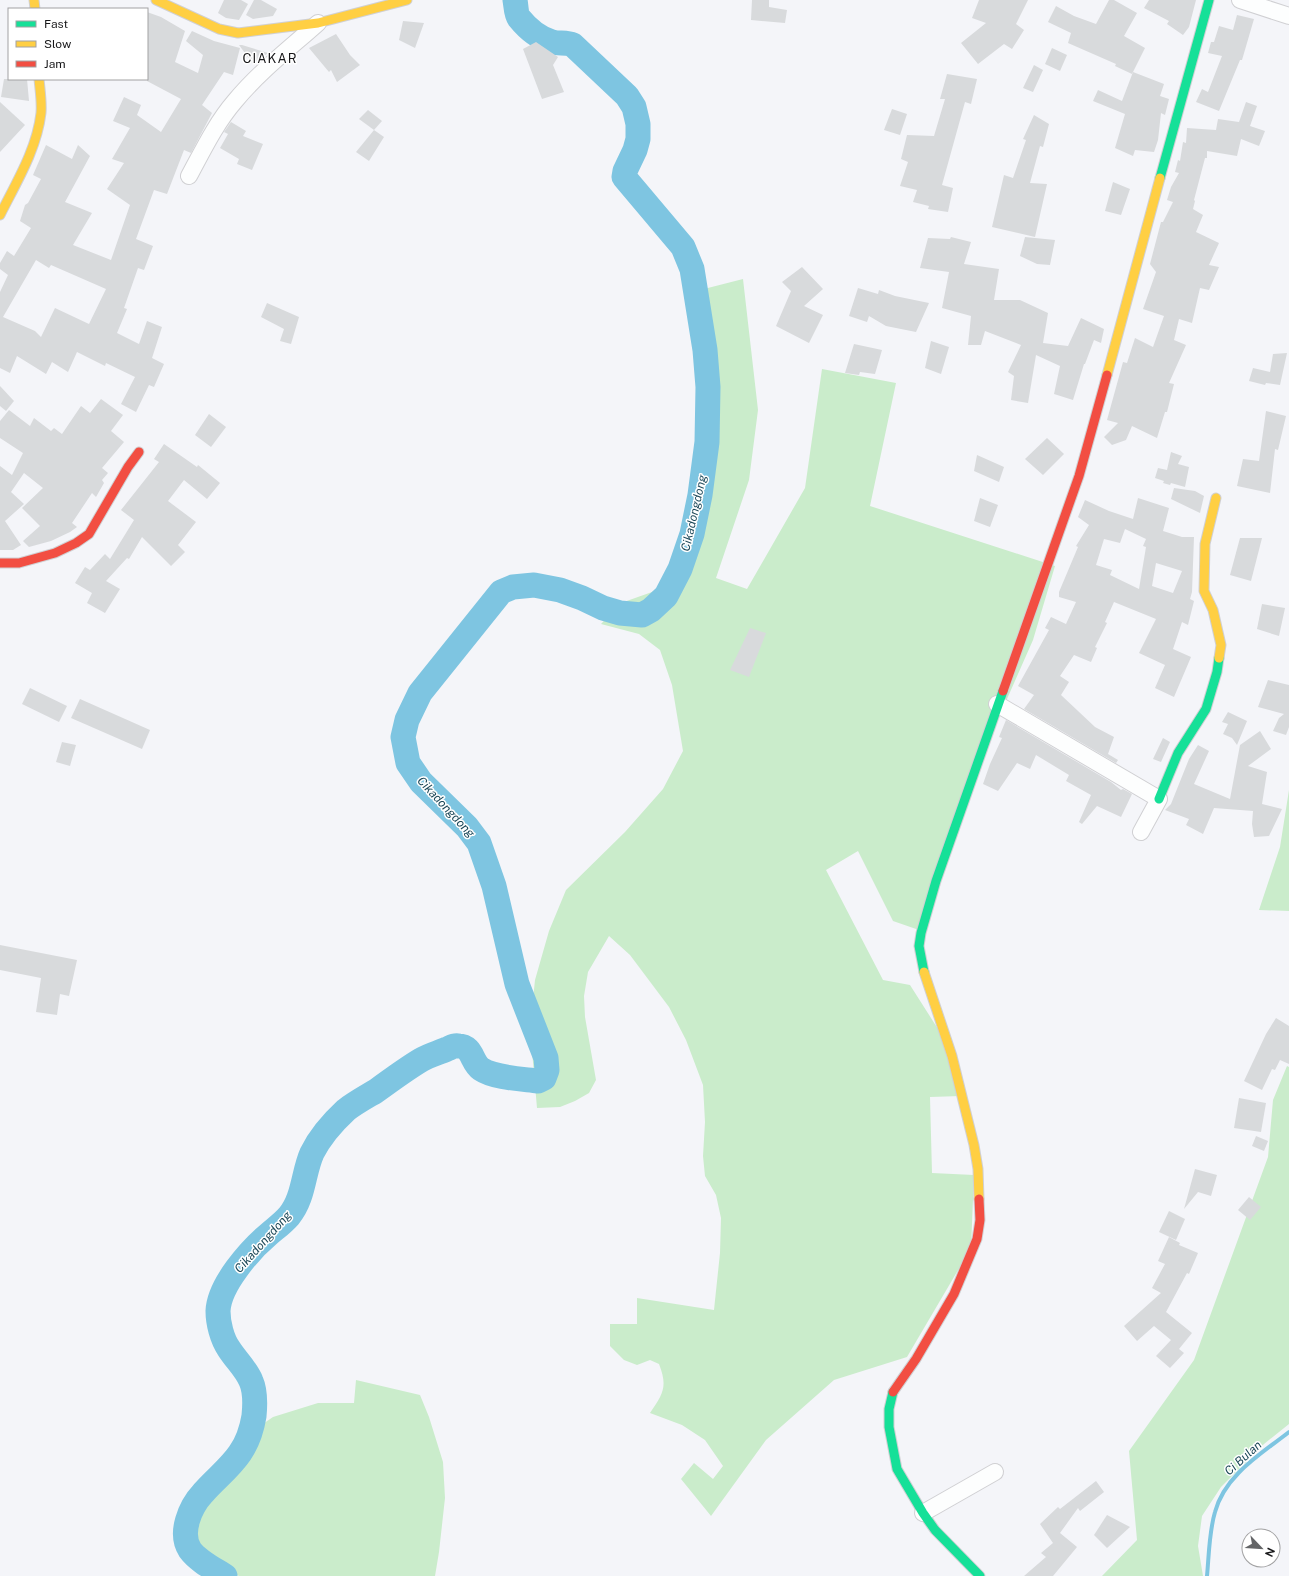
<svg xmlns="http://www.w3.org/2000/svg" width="1289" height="1576" font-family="'Public Sans',sans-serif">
	<rect width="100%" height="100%" fill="#f4f5f9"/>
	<g fill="#caeccb">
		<path d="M743 279 758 410 749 480 716 578 747 589 805 488 822 369 896 383 870 506 1055 566 1033 640 996 724 919 930 893 921 858 851 826 870 883 980 910 985 938 1029 961 1096 930 1097 932 1173 974 1175 971 1248 907 1357 834 1380 766 1440 711 1516 681 1479 694 1463 713 1479 723 1466 705 1440 682 1425 650 1413C663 1394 668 1387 659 1364L650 1360 637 1365 624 1360 610 1346V1324H637V1298L714 1310 720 1253 721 1218 716 1195 705 1176 703 1156 705 1122 703 1085 686 1040 669 1007 630 955 609 936 588 972 584 996 585 1017 596 1080 589 1093 575 1101 560 1107 537 1108 530 1028 535 980 549 931 566 890 625 832 663 789 683 751 672 685 660 650 639 634 601 624 621 603 652 592 670 581 683 542 694 467 702 366 700 290Z"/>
		<path d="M1289 790V911L1259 910 1280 847Z"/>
		<path d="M1287 1066 1289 1067V1424L1264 1444 1221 1487 1202 1516 1198 1546 1203 1576H1102L1137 1540 1129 1451 1194 1360 1268 1157 1273 1100Z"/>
		<path d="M356 1380 420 1395 429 1417 443 1462 445 1498 439 1552 435 1576H239L203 1560 186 1523 204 1481 257 1428 273 1417 318 1403H354Z"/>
	</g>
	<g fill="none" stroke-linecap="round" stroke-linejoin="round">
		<path stroke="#7ec5e1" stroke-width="4" d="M1207 1576C1209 1555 1209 1532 1215 1512 1225 1475 1261 1454 1289 1432"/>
		<path stroke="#7ec5e1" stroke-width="25" d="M225 1576C214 1569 198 1561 190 1550 179 1533 190 1507 203 1493 215 1479 230 1468 240 1453 247 1443 252 1428 254 1416 255 1406 255 1390 251 1381 246 1369 236 1360 229 1349 222 1339 218 1323 218 1311 219 1285 250 1250 269 1234 276 1228 283 1223 289 1216 304 1198 303 1173 312 1153 320 1137 333 1122 346 1110 355 1103 366 1097 376 1091 391 1080 406 1069 421 1060 429 1055 438 1053 447 1049 450 1048 454 1045 458 1046 473 1046 471 1062 481 1069 494 1078 523 1079 538 1081L544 1078 547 1070 546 1058 517 984 494 886 479 843 467 827 421 782 408 763 403 737 407 720 420 693 501 592 513 587 534 585 560 590 582 598 603 608 620 613 642 615 651 610 666 596 680 569 692 534 700 495 707 442 708 387 705 350 692 269 683 247 624 177 625 171 635 150 638 139V124L634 107 627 96 573 45C566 42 559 44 552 42 539 38 527 28 519 18 516 14 516 5 515 0"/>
	</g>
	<g fill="#d8dadc" fill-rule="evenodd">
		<path d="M224 0H241L248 4 239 20 226 18 218 13Z"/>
		<path d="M254 0H261L277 9 273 16 253 19 246 15Z"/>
		<path d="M752 0H769V7L787 10 785 23 751 20Z"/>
		<path d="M979 0H1028L1016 24 1024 30 1012 49 1004 44 978 64 961 43 986 23 972 18Z"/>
		<path d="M1109 0H1114L1137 13 1124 36 1145 48 1132 74 1115 66 1116 64 1068 43 1071 33 1048 22 1056 6 1074 16 1096 24Z"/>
		<path d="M1149 0H1196L1189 27 1183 35 1167 24 1169 21 1144 8Z"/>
		<path d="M147 12 161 17 185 31 175 62 198 73 203 55 186 41 192 31 214 41 240 48 233 75 224 72 202 105 212 113 191 153 184 150 167 194 154 190 136 239 153 246 144 270 138 268 124 308 127 309 117 333 139 344 147 321 162 327 152 358 164 364 154 387 149 385 136 412 121 404 135 377 106 363 105 366 77 352 68 372 52 362 46 374 17 356 10 373 0 368V292L8 275 0 269V263L7 251 14 256 31 228 20 221 25 205 28 203 41 179 33 175 46 145 72 159 78 145 90 156 65 202 92 213 73 245 111 260 130 205 107 189 124 163 112 159 130 128 113 121 124 97 141 105 137 115 161 132 181 99 147 81ZM36 260 49 268 51 265 106 289 89 324 55 308 41 337 35 331 3 317Z"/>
		<path d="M1237 15 1254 19 1242 60H1240L1219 111 1196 102 1202 89 1208 92 1222 56 1208 53 1211 42H1214L1219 26 1233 30Z"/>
		<path d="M403 21 424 23 415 48 399 40Z"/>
		<path d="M336 34 350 55 360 65 337 82 331 70 329 72 309 48Z"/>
		<path d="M536 42 558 57 553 65 564 92 542 99 523 49Z"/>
		<path d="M239 45H242L268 53 253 64Z"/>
		<path d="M1052 48 1067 55 1060 71 1045 64Z"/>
		<path d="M1034 65 1043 70 1033 92 1023 88Z"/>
		<path d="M1133 72 1164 84 1160 96 1169 99 1165 115 1161 113 1158 140 1154 152 1135 150 1133 156 1115 148 1125 114 1093 101 1098 90 1122 101Z"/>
		<path d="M947 74 977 79 971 104 965 102 942 185 953 188 948 212 928 209 929 206 913 202 917 190 900 186 908 162 901 159 907 135 934 136 945 99H940Z"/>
		<path d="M4 79H27L29 101 1 97Z"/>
		<path d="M0 102 25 125 0 152Z"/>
		<path d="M1246 102 1257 106 1250 126 1265 131 1259 146 1241 139 1237 156 1207 151V158H1205L1194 200 1195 201 1193 209 1203 215 1196 232 1219 243 1209 265 1219 267 1209 290 1200 288 1192 323 1179 319 1174 340 1186 345 1169 383 1174 384 1167 412H1165L1157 438 1132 426 1126 440 1112 445 1104 437 1118 423 1107 420 1123 362 1127 363 1135 338 1153 347 1164 316 1143 309 1156 272 1150 264 1161 222H1163L1173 202 1167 200 1171 187 1179 173 1175 172 1178 160 1180 161 1183 142 1186 143 1187 128 1216 130 1218 119 1239 122Z"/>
		<path d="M892 109 907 114 900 135 884 130Z"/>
		<path d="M368 110 382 121 374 130 359 119Z"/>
		<path d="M1034 115 1049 124 1043 147 1040 146 1030 183 1047 184 1035 237 992 227 1004 175 1013 178 1026 140 1023 139Z"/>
		<path d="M231 122 246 131 243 136 263 144 252 170 237 164 239 159 220 148 228 134 224 132Z"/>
		<path d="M374 130 384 137 369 161 356 152Z"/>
		<path d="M1113 182 1130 189 1121 215 1105 211Z"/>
		<path d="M951 237 971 242 964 264 999 269 994 300H1020L1048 313 1043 343 1068 346 1081 318 1104 329 1101 343 1094 340 1085 364H1084L1073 400 1054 394 1060 366 1036 355 1028 403 1011 400 1014 376 1008 372 1021 345 985 331 981 345H968L971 316 942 308 949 272 920 268 928 238 950 239Z"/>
		<path d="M1025 237 1055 240 1050 265 1037 264 1020 256Z"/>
		<path d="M802 267 823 289 804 306 823 315 809 343 776 326 791 291 782 282Z"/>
		<path d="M858 288 878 294 879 290 895 296 929 303 916 332 886 326 869 316 867 322 849 316Z"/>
		<path d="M267 303 299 317 291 344 280 341 284 329 261 317Z"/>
		<path d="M931 341 949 347 941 374 925 368Z"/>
		<path d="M854 344 882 350 875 374 860 372 859 375 845 373Z"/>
		<path d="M1287 353 1280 385 1266 383 1265 385 1249 381 1253 368 1270 372 1273 354Z"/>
		<path d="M0 386 14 401 6 411 0 406Z"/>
		<path d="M101 399 123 415 111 431 124 442 102 468 108 473 102 480 104 483 96 497 92 493 72 523 77 527 70 532 51 541 29 547 23 541 40 526 22 508 43 488 24 473 11 492 24 504 5 521 21 545 13 550H0V466L12 475 23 453 0 438V421L9 410 30 426 34 418 51 431 54 428 62 434 81 406 90 413Z"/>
		<path d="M1266 411 1286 416 1278 450 1275 449 1270 493 1237 486 1243 459 1259 461Z"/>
		<path d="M209 414 226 427 211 447 195 435Z"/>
		<path d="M1047 438 1064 454 1043 475 1025 459Z"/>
		<path d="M164 444 197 467 198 465 220 483 207 499 184 480 168 501 196 522 178 545 185 552 171 566 142 537 129 559 127 558 106 581 120 589 105 613 87 603 92 593 75 583 85 567 90 570 105 554 110 559 134 520 121 510 159 462 154 459Z"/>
		<path d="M1171 452 1182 456 1178 464 1189 467 1185 487 1171 483 1170 485 1163 483 1164 481 1155 478 1158 468 1167 470Z"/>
		<path d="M977 455 1004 467 999 482 974 471Z"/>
		<path d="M1174 488 1195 491 1204 496 1200 513 1171 499Z"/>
		<path d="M980 498 998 505 990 527 974 521Z"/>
		<path d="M1138 498 1169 508 1163 531 1182 537H1194L1192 592 1190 599 1194 601 1188 625 1182 622 1173 649 1191 657 1174 697 1155 688 1165 665 1139 653 1156 619 1114 602 1105 622 1107 623 1095 647 1097 648 1091 662 1074 655 1060 676 1069 682 1061 695 1095 727 1114 737 1108 754 1118 760 1116 763 1024 709 1034 695 1018 686 1049 630 1045 628 1051 617 1066 624 1076 602 1059 597V592L1078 547 1076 546 1089 525 1078 517 1085 500 1109 511 1133 519ZM1125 529 1146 539 1143 546 1146 547 1139 589 1110 575 1112 570 1096 565 1104 539 1120 543ZM1156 563 1182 571 1173 593 1152 586Z"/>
		<path d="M1240 538H1262L1251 581 1230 575Z"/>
		<path d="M1262 604 1285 608 1279 636 1257 629Z"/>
		<path d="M750 628 766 633 749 677 730 670Z"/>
		<path d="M1268 680 1289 685V727L1286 735 1273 731 1279 718 1284 714 1258 707Z"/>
		<path d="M30 688 67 706 59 722 22 704Z"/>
		<path d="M80 699 150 730 142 749 71 718Z"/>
		<path d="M1228 712 1247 721 1237 745 1232 738 1223 734 1228 724 1222 722Z"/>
		<path d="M1006 720 1111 782 1121 790 1123 789 1132 794 1121 817 1097 806 1082 824 1079 822 1091 795 1066 781 1069 775 1036 755 1030 769 1017 763 998 791 983 784 990 764 1002 738 999 737Z"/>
		<path d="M1260 731 1271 749 1248 766 1267 772 1262 804 1282 809 1269 836 1254 837 1252 824 1253 811 1214 808 1203 834 1186 825 1189 819 1165 810 1171 804 1189 759 1198 745 1209 751 1194 784 1230 799 1240 745Z"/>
		<path d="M1163 738 1170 742 1161 762 1153 759Z"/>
		<path d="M62 742 76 745 70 766 56 762Z"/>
		<path d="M0 945 77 960 69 996 60 994 57 1015 36 1012 41 978 0 970Z"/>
		<path d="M1276 1018 1289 1026V1064L1280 1060 1275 1070 1272 1069 1262 1090 1244 1081 1266 1034Z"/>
		<path d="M1239 1098 1266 1103 1261 1132 1234 1128Z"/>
		<path d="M1256 1136 1268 1141 1264 1151 1252 1146Z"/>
		<path d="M1195 1169 1217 1175 1211 1196 1198 1192 1184 1209Z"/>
		<path d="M1249 1197 1261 1207 1250 1220 1238 1210Z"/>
		<path d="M1169 1211 1185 1219 1176 1240 1159 1232Z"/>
		<path d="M1169 1237 1180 1243 1179 1245 1198 1253 1189 1274 1187 1273 1166 1312 1192 1333 1179 1349 1184 1353 1170 1368 1156 1356 1171 1340 1154 1326 1137 1341 1124 1326 1161 1293 1152 1288 1165 1264 1158 1261Z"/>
		<path d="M1096 1481 1104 1492 1080 1511 1078 1508 1060 1533 1077 1547 1053 1576H1024L1046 1557 1041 1553 1053 1543 1040 1524 1058 1507 1060 1509Z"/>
		<path d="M1107 1515 1130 1527 1107 1548 1094 1535Z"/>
	</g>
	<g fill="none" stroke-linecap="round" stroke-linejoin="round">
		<g stroke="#d0d0d3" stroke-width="18">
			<g id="street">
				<path d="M1240 0 1289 16"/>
				<path d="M189 176C203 150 216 123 235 101 259 72 290 48 318 23"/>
				<path d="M997 704 1159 799 1141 832"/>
				<path d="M923 1513 995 1472"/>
			</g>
		</g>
		<g stroke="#d0d0d3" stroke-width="11">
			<g id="fast">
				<path d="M1160 178 1209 0"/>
				<path d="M1159 799 1178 753 1206 709 1217 672 1219 658"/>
				<path d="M924 972 919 946 921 933 936 881 1003 691"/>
				<path d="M893 1392 889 1409V1427L897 1469 923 1513 935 1530 980 1576"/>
			</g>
		</g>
		<g stroke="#d0d0d3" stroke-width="11">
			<g id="slow">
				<path d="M34 0 35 9"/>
				<path d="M156 0 219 29 238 33 318 23 407 0"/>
				<path d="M0 215C16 183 37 149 41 113 42 102 40 90 39 79"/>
				<path d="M1107 375 1160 178"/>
				<path d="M1216 498 1205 544 1204 591 1213 610 1221 645 1219 658"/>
				<path d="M924 972 952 1056 974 1145 978 1169 979 1199"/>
			</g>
		</g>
		<g stroke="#d0d0d3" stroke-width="11">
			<g id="jam">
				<path d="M0 563H19L55 553 76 543 89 534 128 467 139 452"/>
				<path d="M1003 691 1079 476 1107 375"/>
				<path d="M893 1392 916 1359 954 1294 977 1239 980 1220 979 1199"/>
			</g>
		</g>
		<use href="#street" stroke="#fdfefe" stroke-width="16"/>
		<use href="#fast" stroke="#16e098" stroke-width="9"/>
		<use href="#slow" stroke="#ffcf43" stroke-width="9"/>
		<use href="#jam" stroke="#f24e42" stroke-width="9"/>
	</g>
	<g text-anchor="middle" stroke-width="3" stroke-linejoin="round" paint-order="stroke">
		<g font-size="12" font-style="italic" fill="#1c4858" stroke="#fff">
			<text transform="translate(694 513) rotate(-77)" y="4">Cikadongdong</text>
			<text transform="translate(446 807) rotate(47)" y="4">Cikadongdong</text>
			<text transform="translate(263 1242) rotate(-48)" y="4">Cikadongdong</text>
			<text transform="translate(1243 1458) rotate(-42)" y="4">Ci Bulan</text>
		</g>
		<g font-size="13" letter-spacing="1" fill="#171719" stroke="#fff">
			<text x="270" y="63">CIAKAR</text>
		</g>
	</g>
	<rect x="8" y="8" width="140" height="72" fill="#ffffff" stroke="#a2a2a3"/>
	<rect x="16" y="21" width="20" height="6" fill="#16e098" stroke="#a2a2a3"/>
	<text x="44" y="28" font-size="12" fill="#171719">Fast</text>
	<rect x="16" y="41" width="20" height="6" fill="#ffcf43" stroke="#a2a2a3"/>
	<text x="44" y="48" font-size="12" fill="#171719">Slow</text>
	<rect x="16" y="61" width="20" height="6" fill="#f24e42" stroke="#a2a2a3"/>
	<text x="44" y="68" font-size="12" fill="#171719">Jam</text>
	<g transform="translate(1261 1548) rotate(115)"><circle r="19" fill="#ffffff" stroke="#a2a2a3"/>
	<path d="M0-3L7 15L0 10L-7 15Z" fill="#646567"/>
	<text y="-6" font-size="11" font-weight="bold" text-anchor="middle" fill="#171719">N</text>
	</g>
</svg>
